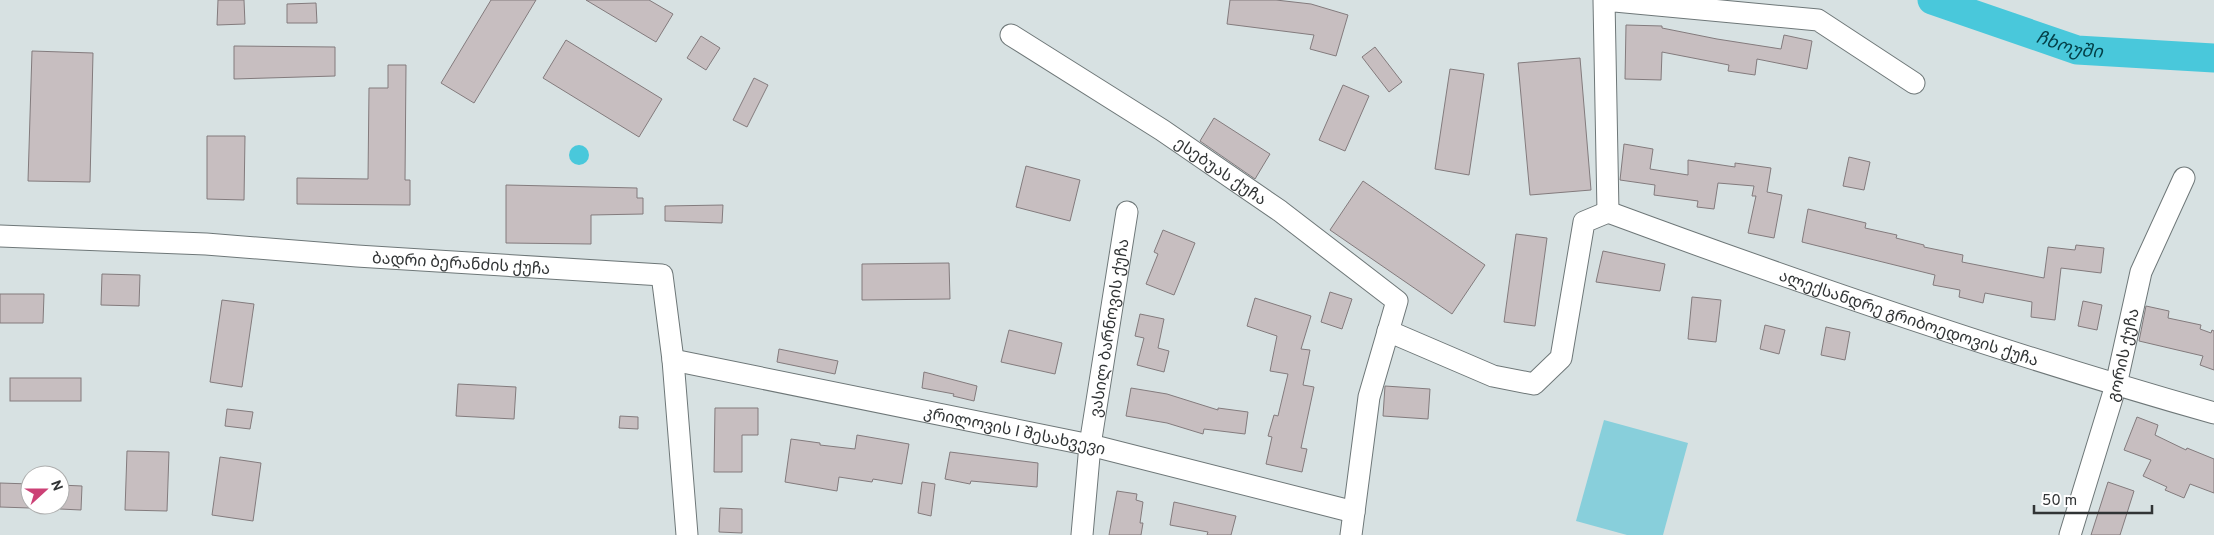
<svg xmlns="http://www.w3.org/2000/svg" width="2214" height="535" font-family="Overpass,'Noto Sans Georgian',sans-serif">
	<rect width="100%" height="100%" fill="#d7e1e2"/>
	<path fill="#88cfdb" d="M1604 420 1688 443 1663 535H1627L1576 521Z"/>
	<circle fill="#49c8db" cx="579" cy="155" r="10"/>
	<g fill="none" stroke-linecap="round" stroke-linejoin="round">
		<path stroke="#49c8db" stroke-width="29" id="s1" d="M1932 0 2077 50 2214 58"/>
	</g>
	<g fill="#c7bec0" stroke="#837b7d">
		<path d="M218 0H244L245 24 217 25Z"/>
		<path d="M491 0H536L474 103 441 83Z"/>
		<path d="M586 0H649L673 14 656 42Z"/>
		<path d="M1230 0H1276L1311 4 1348 15 1336 56 1310 49 1314 35 1227 24Z"/>
		<path d="M316 3 317 23H287V4Z"/>
		<path d="M1626 25 1662 26V28L1717 39 1781 49 1784 35 1812 41 1807 69 1757 59 1755 75 1728 71 1729 65 1662 52 1661 80 1625 79Z"/>
		<path d="M701 36 720 48 706 70 687 58Z"/>
		<path d="M566 40 662 99 639 137 543 78Z"/>
		<path d="M234 46 335 47V76L234 79Z"/>
		<path d="M1375 47 1402 82 1389 92 1362 57Z"/>
		<path d="M32 51 93 53 90 182 28 181Z"/>
		<path d="M1580 58 1591 190 1530 195 1518 63Z"/>
		<path d="M388 65H406L405 180H410V205L297 204V178L368 179 369 88H388Z"/>
		<path d="M1450 69 1484 74 1469 175 1435 169Z"/>
		<path d="M754 78 768 85 747 127 733 120Z"/>
		<path d="M1343 85 1369 96 1345 151 1319 140Z"/>
		<path d="M1214 118 1270 154 1255 179 1200 141Z"/>
		<path d="M207 136H245L244 200 207 199Z"/>
		<path d="M1624 144 1653 149 1650 169 1688 175V160L1735 167V163L1771 168 1767 192 1782 195 1774 238 1748 233 1756 196H1752L1754 186 1718 183 1714 209 1697 207 1698 201 1654 195 1655 185 1620 180Z"/>
		<path d="M1849 157 1870 162 1864 190 1843 186Z"/>
		<path d="M1026 166 1080 180 1070 221 1016 207Z"/>
		<path d="M1363 181 1485 265 1452 314 1330 230Z"/>
		<path d="M506 185 637 188V198H643V214L591 215V244L506 243Z"/>
		<path d="M723 205 722 223 665 221V206Z"/>
		<path d="M1808 209 1866 223 1865 228 1897 235 1896 238 1924 245V247L1963 255 1962 262 2044 278 2048 247 2075 250 2076 245 2104 248 2101 273 2061 268 2055 320 2031 317 2032 302 1985 293 1983 303 1959 297 1960 290 1933 285 1935 275 1802 242Z"/>
		<path d="M1163 230 1195 243 1174 295 1146 284 1158 254 1154 252Z"/>
		<path d="M1516 234 1547 238 1535 326 1504 322Z"/>
		<path d="M1603 251 1665 264 1660 291 1596 282Z"/>
		<path d="M949 263 950 299 862 300V264Z"/>
		<path d="M102 274 140 275 139 306 101 305Z"/>
		<path d="M1330 292 1352 299 1342 329 1321 322Z"/>
		<path d="M0 294H44L43 323H0Z"/>
		<path d="M1692 297 1721 300 1716 342 1688 339Z"/>
		<path d="M1255 298 1311 316 1301 349 1310 350 1303 385 1314 387 1301 448 1307 449 1302 472 1266 464 1272 437 1268 436 1274 415 1278 416 1288 374 1270 371 1277 336 1247 326Z"/>
		<path d="M222 300 254 304 242 387 210 382Z"/>
		<path d="M2083 301 2102 305 2097 330 2078 326Z"/>
		<path d="M2146 306 2169 311 2168 318 2201 325 2200 329 2211 333 2212 330 2214 331V370L2200 365 2203 356 2139 341Z"/>
		<path d="M1140 314 1164 319 1158 348 1169 351 1164 372 1137 365 1144 338 1135 336Z"/>
		<path d="M1765 325 1785 330 1779 354 1760 349Z"/>
		<path d="M1826 327 1850 332 1845 360 1821 355Z"/>
		<path d="M1009 330 1062 343 1055 374 1001 362Z"/>
		<path d="M779 349 838 361 835 374 777 362Z"/>
		<path d="M924 372 977 386 974 401 953 396 954 394 922 388Z"/>
		<rect x="10" y="378" width="71" height="23"/>
		<path d="M458 384 516 387 514 419 456 416Z"/>
		<path d="M1385 386 1430 389 1428 419 1383 416Z"/>
		<path d="M1131 388 1167 394 1218 410V408L1248 412 1245 434 1204 429 1203 434 1167 423 1126 416Z"/>
		<path d="M715 408H758V435H742V472H714Z"/>
		<path d="M227 409 253 412 250 429 225 426Z"/>
		<path d="M620 416 638 417V429L619 428Z"/>
		<path d="M2137 417 2158 425 2155 435 2186 450 2187 448 2214 459V493L2190 484 2184 498 2165 490 2167 487 2143 476 2151 460 2124 450Z"/>
		<path d="M857 435 909 444 902 484 873 479 872 482 839 477 837 491 785 482 791 439 820 443V445L855 449Z"/>
		<path d="M127 451 169 452 167 511 125 510Z"/>
		<path d="M950 452 1038 463 1037 487 971 481 970 484 945 479Z"/>
		<path d="M220 457 261 463 253 521 212 515Z"/>
		<path d="M922 482 935 484 931 516 918 513Z"/>
		<path d="M2108 482 2134 491 2120 535H2091Z"/>
		<path d="M0 483 30 484V508L0 507Z"/>
		<path d="M60 485 82 486 81 510 60 509Z"/>
		<path d="M1117 491 1137 494 1136 500 1143 502 1140 523H1143L1141 535H1109Z"/>
		<path d="M1174 502 1236 516 1231 535H1207L1208 532 1170 525Z"/>
		<path d="M720 508 742 509V533L719 532Z"/>
	</g>
	<g fill="none" stroke-linecap="round" stroke-linejoin="round">
		<g stroke="#6e7778" stroke-width="23">
			<g id="minor">
				<path id="s2" d="M1011 35 1162 130 1280 211 1397 301 1369 397 1351 535"/>
				<path id="s3" d="M1608 212C1808 286 2009 355 2214 413"/>
				<path d="M1608 212 1604 0 1818 20 1914 83"/>
				<path id="s4" d="M0 236 206 244 357 256 662 275 673 360 687 535"/>
				<path d="M1388 331 1493 376 1534 384 1561 358 1584 222 1608 212"/>
				<path id="s5" d="M673 360 1090 445 1354 512"/>
				<path id="s6" d="M1082 535 1090 445 1127 212"/>
				<path id="s7" d="M2070 535 2116 385 2141 272 2184 178"/>
			</g>
		</g>
		<use href="#minor" stroke="#fff" stroke-width="21"/>
	</g>
	<g text-anchor="middle" stroke-width="4" stroke-linejoin="round" paint-order="stroke">
		<g font-size="16" fill="#313435" stroke="#fff">
			<text dy="6" stroke="none"><textPath href="#s2" startOffset="250">ესებუას ქუჩა</textPath></text>
			<text dy="6" stroke="none"><textPath href="#s4" startOffset="462">ბადრი ბერანძის ქუჩა</textPath></text>
			<text dy="6" stroke="none"><textPath href="#s3" startOffset="319">ალექსანდრე გრიბოედოვის ქუჩა</textPath></text>
			<text dy="6" stroke="none"><textPath href="#s6" startOffset="209">ვასილ ბარნოვის ქუჩა</textPath></text>
			<text dy="6" stroke="none"><textPath href="#s7" startOffset="188">გორის ქუჩა</textPath></text>
			<text dy="6" stroke="none"><textPath href="#s5" startOffset="349">კრილოვის I შესახვევი</textPath></text>
		</g>
		<g font-size="18" font-style="italic" fill="#033f47" stroke="#fff">
			<text dy="6" stroke="none"><textPath href="#s1" startOffset="145">ჩხოუში</textPath></text>
		</g>
	</g>
	<g transform="translate(45 490) rotate(69)"><circle r="24" fill="#ffffff" stroke="#adaeae"/>
	<path d="M0-4L9 19L0 12L-9 19Z" fill="#cc4176"/>
	<text y="-8" font-size="14" font-weight="bold" text-anchor="middle" fill="#313435">N</text>
	</g>
	<path d="M2034 505v8h118v-8" fill="none" stroke="#313435" stroke-width="2.5"/>
	<text x="2042" y="505" font-size="15" fill="#313435" stroke="#ffffff" stroke-width="4" paint-order="stroke">50 m</text>
</svg>
